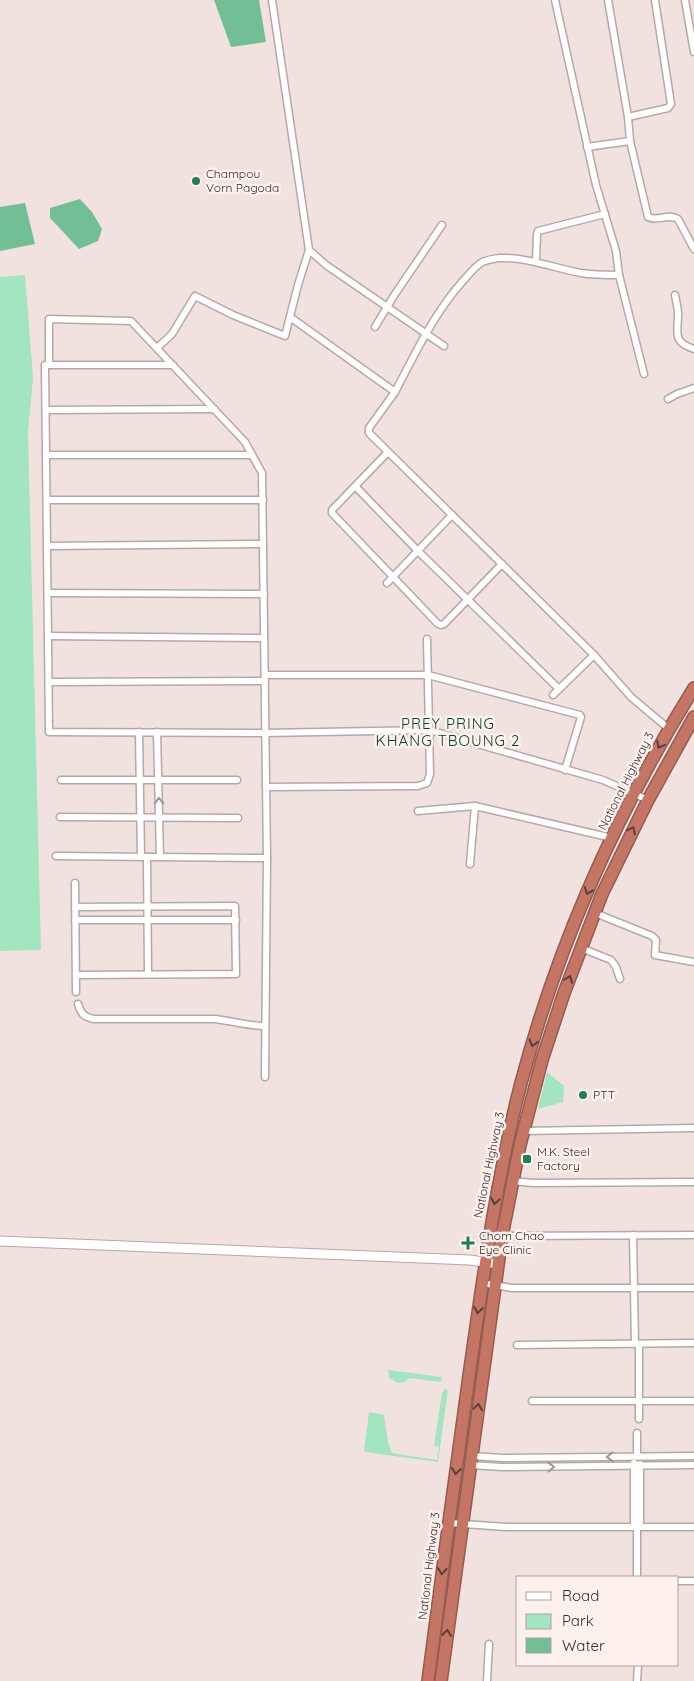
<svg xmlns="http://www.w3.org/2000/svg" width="694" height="1681" font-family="Quicksand,sans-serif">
	<rect width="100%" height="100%" fill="#f2e2df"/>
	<g fill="#a3e5c0">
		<path d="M25 275 33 378 28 432 41 950 0 951V277Z"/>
		<path d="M547 1072 564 1086 563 1102 538 1109Z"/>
		<path d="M388 1370 442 1377 441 1382 409 1378 405 1382 398 1383 389 1378Z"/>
		<path d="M445 1389 448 1390 438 1462 364 1452 369 1412 384 1415 388 1443 392 1453 437 1460 439 1447 434 1446 442 1393Z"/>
	</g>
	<g fill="#72bf96">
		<path d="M214 0H259L266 42 231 47Z"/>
		<path d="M80 199 92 212 102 229 98 241 79 249 50 218V208Z"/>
		<path d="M25 203 35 244 0 251V207Z"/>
	</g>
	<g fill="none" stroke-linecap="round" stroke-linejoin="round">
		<g stroke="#b7a8a4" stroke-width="9">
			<g id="street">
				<path d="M272 0 309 250 326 265 444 346"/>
				<path d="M555 0 596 185 616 251 619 275 644 374"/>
				<path d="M608 0 628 117 630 141"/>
				<path d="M685 0 694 52"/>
				<path d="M628 117 668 108 671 104 655 0"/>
				<path d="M587 147 630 141 648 217C657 222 668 213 678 219L694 249"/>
				<path d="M536 261 537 234 538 231 605 214"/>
				<path d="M675 295C676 301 678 308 678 314 678 333 672 342 694 349"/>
				<path d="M290 317 395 392 369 428V433L594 655 631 697 669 729"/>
				<path d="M375 327 395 294 442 225"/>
				<path d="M157 348 172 334 195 296 233 315 285 336 298 285 309 250"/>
				<path d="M49 365V319L131 321 245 442 262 473 267 858 265 1077"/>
				<path d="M173 365H45L49 732 265 733 429 730 603 780 648 800"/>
				<path d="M395 392C415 354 433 315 462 282 468 276 473 268 481 263 485 260 493 259 499 258 527 257 554 268 581 273 593 275 606 275 619 275"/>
				<path d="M668 399 677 394 694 388"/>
				<path d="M46 410 214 409"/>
				<path d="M388 452 332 510V513L438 624 441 625 444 624 502 564"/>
				<path d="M46 455H252"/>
				<path d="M356 487 417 550 559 689"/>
				<path d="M47 500H263"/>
				<path d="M47 546 263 544"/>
				<path d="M387 583 452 515"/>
				<path d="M48 593 264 594"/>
				<path d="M48 636 264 638"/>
				<path d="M265 675H428L580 715 581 717 565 770"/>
				<path d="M49 682 265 681"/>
				<path d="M553 695 594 655"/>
				<path d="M139 732 141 857"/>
				<path d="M157 732 160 857"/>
				<path d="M61 780H237"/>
				<path d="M266 787 418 786 427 783 430 774 427 639"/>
				<path d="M418 811 475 806 612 838"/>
				<path d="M60 817 238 818"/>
				<path d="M56 856 267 858"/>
				<path d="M147 857 148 974"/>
				<path d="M470 864 475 806"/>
				<path d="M75 883 76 992"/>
				<path d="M75 907 235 906 236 974 76 975"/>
				<path d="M595 913 652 936 656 940 655 955 694 962"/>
				<path d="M75 920H236"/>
				<path d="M581 948 611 960 616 967 620 979"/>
				<path d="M78 1004C81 1013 83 1017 94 1019H215C232 1021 248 1026 265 1026"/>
				<path d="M523 1131 694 1128"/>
				<path d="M512 1181 533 1183 694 1182"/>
				<path d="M633 1235 635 1344"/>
				<path d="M502 1236 694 1235"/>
				<path d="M482 1283 512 1288H694"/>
				<path d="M517 1345 694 1343"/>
				<path d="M532 1401H694"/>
				<path d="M639 1419V1344"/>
				<path d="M637 1433V1456"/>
				<path d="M471 1456 503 1458 694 1456"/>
				<path d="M634 1463V1527"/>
				<path d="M640 1464V1527"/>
				<path d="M470 1465 502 1467 694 1465"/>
				<path d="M449 1523 506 1527H694"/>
				<path d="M637 1577V1527"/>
				<path d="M678 1581H694"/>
				<path d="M487 1681 489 1644"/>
				<path d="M637 1681 638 1665"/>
			</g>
		</g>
		<g stroke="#b7a8a4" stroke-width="11">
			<path id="secondary" d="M0 1241 470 1260 498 1264"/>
		</g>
		<g stroke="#925c50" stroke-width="14">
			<g id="highway">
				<path d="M428 1681C441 1579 455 1478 469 1376 483 1278 496 1180 521 1083 558 944 618 810 694 688"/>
				<path d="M441 1681 502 1236 520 1145 542 1060 564 993 602 894 648 800 694 717"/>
			</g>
		</g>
		<use href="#street" stroke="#fff" stroke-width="6"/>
		<use href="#secondary" stroke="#fff" stroke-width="9"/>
		<use href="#highway" stroke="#c57564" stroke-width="11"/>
	</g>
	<defs><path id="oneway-chevron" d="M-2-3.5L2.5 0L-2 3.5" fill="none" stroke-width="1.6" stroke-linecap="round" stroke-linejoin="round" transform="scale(1.25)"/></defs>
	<g stroke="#583f3a">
		<use href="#oneway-chevron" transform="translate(660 745) rotate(118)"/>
		<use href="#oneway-chevron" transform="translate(632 830) rotate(-64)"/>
		<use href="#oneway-chevron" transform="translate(588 891) rotate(114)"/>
		<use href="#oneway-chevron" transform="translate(569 979) rotate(-69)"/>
		<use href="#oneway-chevron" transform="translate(533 1043) rotate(107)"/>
		<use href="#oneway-chevron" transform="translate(495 1201) rotate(100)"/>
		<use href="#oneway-chevron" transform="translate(478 1310) rotate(99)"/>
		<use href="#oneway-chevron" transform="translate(478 1407) rotate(-82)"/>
		<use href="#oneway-chevron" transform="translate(456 1471) rotate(98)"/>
		<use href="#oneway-chevron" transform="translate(442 1571) rotate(97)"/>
		<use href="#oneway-chevron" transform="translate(447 1633) rotate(-83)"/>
	</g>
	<g stroke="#999696">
		<use href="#oneway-chevron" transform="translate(159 801) rotate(-91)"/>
		<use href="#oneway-chevron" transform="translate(610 1457) rotate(179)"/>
		<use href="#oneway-chevron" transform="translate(551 1467) rotate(-1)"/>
	</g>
	<g fill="#217f55" stroke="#fdf0ed" stroke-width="2">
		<circle cx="196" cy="181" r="5"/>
		<circle cx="583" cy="1095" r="5"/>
		<rect x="522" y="1154" width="10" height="10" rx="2.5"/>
		<path d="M465.5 1235.5h5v5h5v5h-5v5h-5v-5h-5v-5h5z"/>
	</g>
	<g text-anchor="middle" stroke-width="5" stroke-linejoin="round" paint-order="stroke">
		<g font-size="12" fill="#332d2c" stroke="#fdf0ed" text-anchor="start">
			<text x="206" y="178">Champou<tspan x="206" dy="14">Vorn Pagoda</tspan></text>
			<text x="593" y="1099">PTT</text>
			<text x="537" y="1156">M.K. Steel<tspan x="537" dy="14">Factory</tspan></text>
			<text x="479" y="1240">Chom Chao<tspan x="479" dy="14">Eye Clinic</tspan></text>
		</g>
		<g font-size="12" fill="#332d2c" stroke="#fdf0ed">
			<text transform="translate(626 781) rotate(-63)" y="4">National Highway 3</text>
			<text transform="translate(489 1165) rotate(-78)" y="4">National Highway 3</text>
			<text transform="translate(429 1566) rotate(-83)" y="4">National Highway 3</text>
		</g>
		<g font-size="15" letter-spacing="1" fill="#00472b" stroke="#fdf0ed">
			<text x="448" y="729">PREY PRING<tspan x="448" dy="17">KHANG TBOUNG 2</tspan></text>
		</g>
	</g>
	<rect x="516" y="1576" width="162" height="90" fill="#fdf0ed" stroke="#aca2a0"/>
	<rect x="526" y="1592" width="25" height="8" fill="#ffffff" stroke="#aca2a0"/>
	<text x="562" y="1601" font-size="15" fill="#332d2c">Road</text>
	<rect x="526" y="1614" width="25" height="15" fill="#a3e5c0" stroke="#aca2a0"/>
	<text x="562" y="1626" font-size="15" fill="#332d2c">Park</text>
	<rect x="526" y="1638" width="25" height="15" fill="#72bf96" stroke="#aca2a0"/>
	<text x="562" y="1651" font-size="15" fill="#332d2c">Water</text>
</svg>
